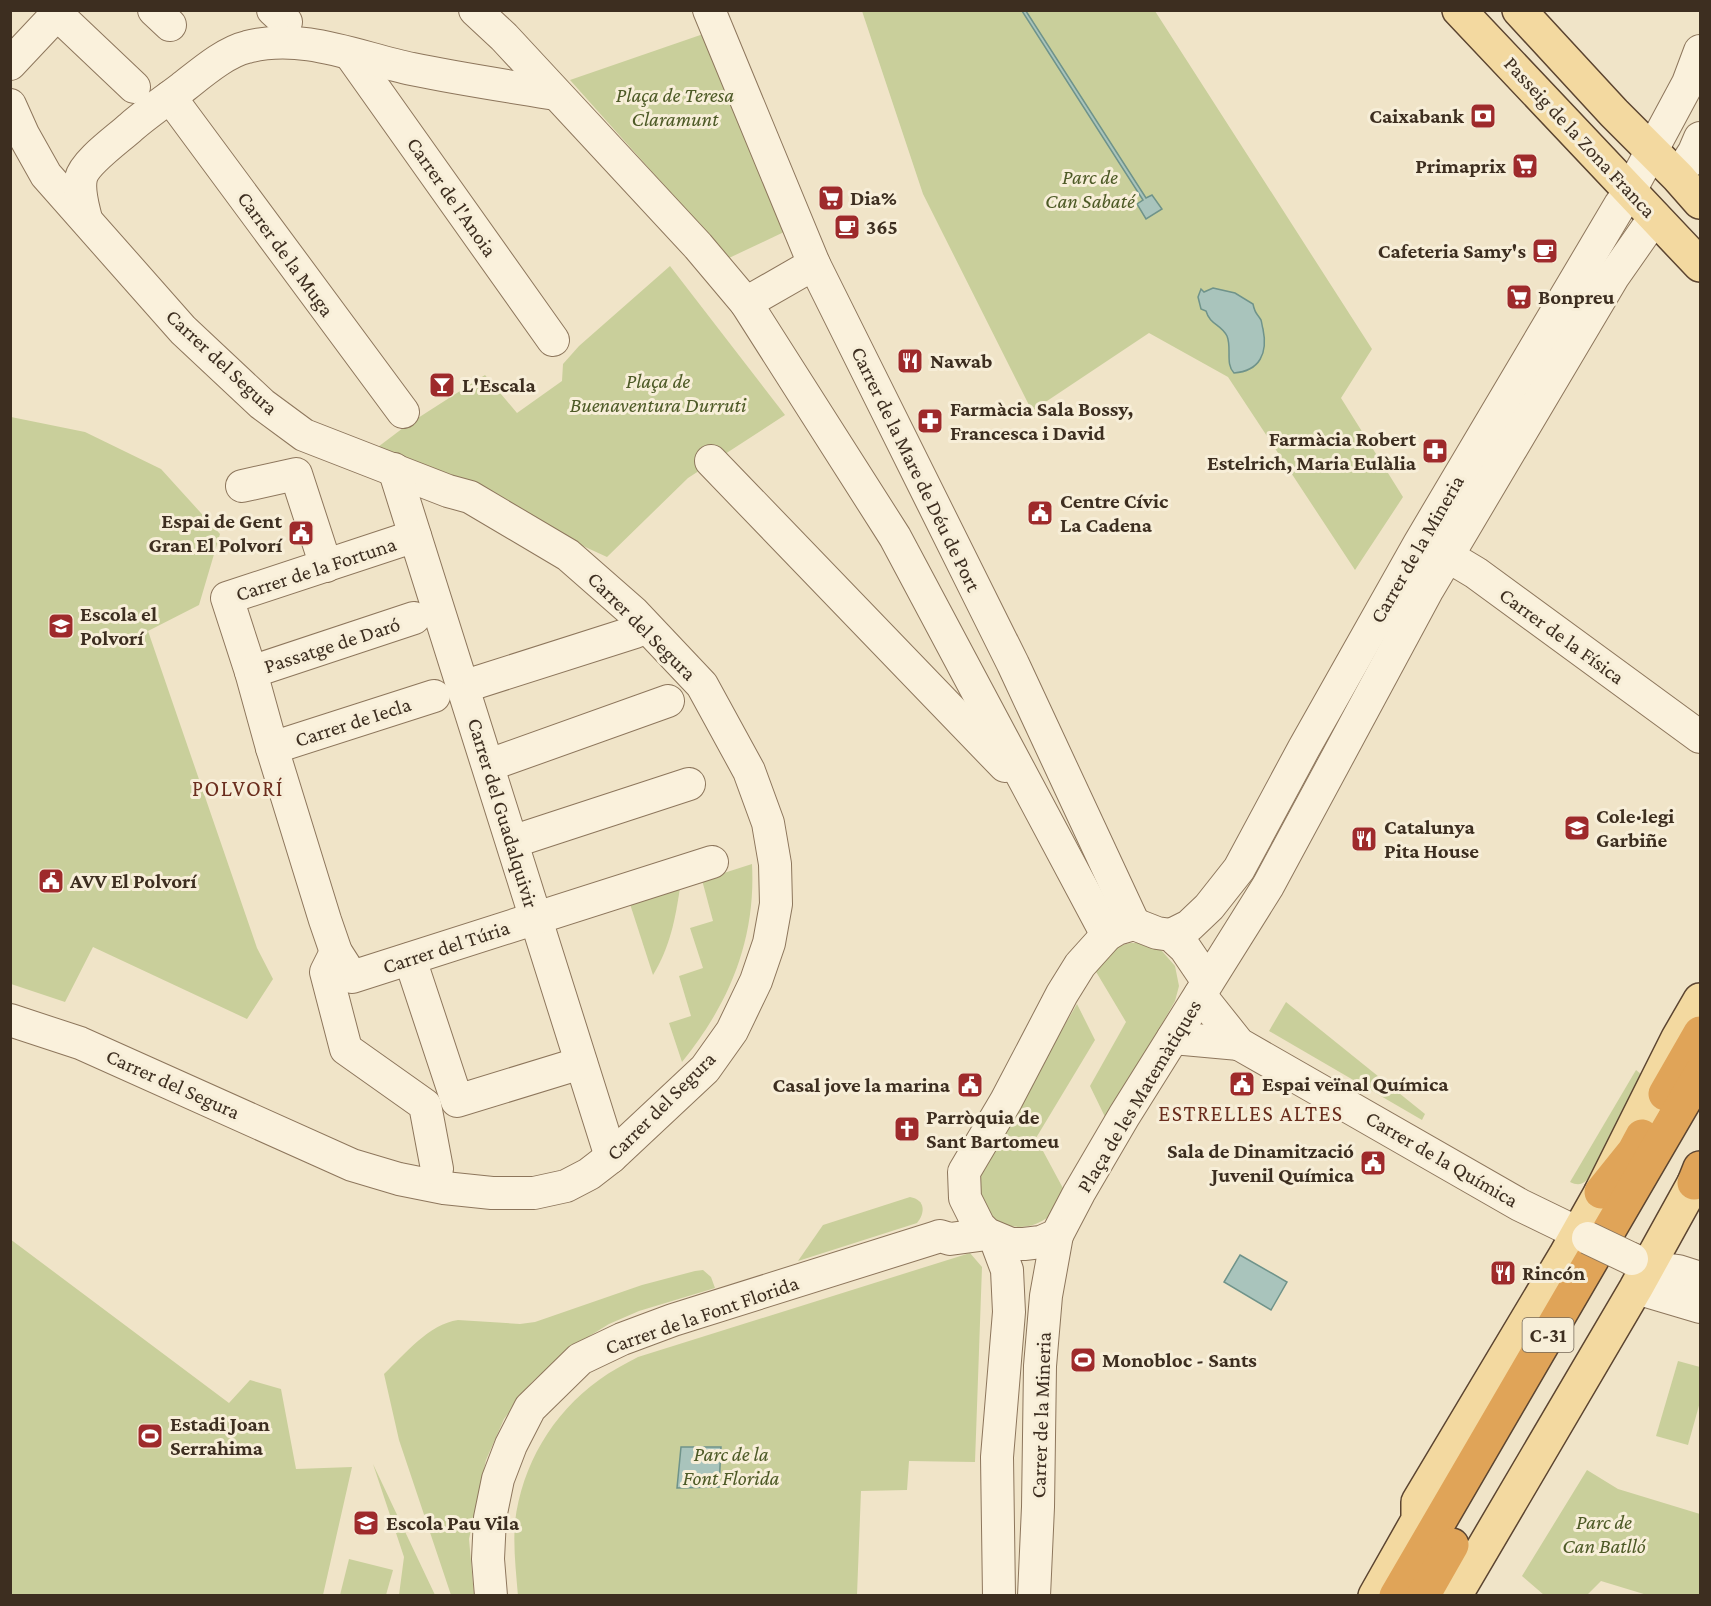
<svg xmlns="http://www.w3.org/2000/svg" width="1711" height="1606" font-family="'Crimson Pro',serif">
	<rect width="100%" height="100%" fill="#f0e4c8"/>
	<g fill="#c9cf9b">
		<path d="M862 11H1155L1372 349 1341 398 1403 497 1355 570 1228 377 1149 333 1032 411 923 194Z"/>
		<path d="M712 31 784 232 729 258 570 80Z"/>
		<path d="M670 266 785 415 688 478 607 557 374 450 407 425 485 375 517 413 562 381 563 364 579 346Z"/>
		<path d="M11 417 85 432 161 469 220 534 199 605 148 631 257 948 273 979 247 1019 93 947 65 1002 11 984Z"/>
		<path d="M752 864C756 940 729 1004 682 1062L669 1023 691 1016 679 976 703 968 690 928 713 921 702 880Z"/>
		<path d="M680 888C675 920 670 947 653 975L630 904Z"/>
		<path d="M1130 943H1146L1162 951 1175 966 1179 986 1175 1001 1107 1121 1090 1086 1126 1022 1095 970 1116 947Z"/>
		<path d="M1286 1002 1425 1114 1422 1120 1269 1031Z"/>
		<path d="M1077 1004 1095 1040 1036 1138 1065 1192C1059 1203 1054 1215 1042 1221 1020 1234 988 1225 980 1199 976 1188 979 1177 982 1167Z"/>
		<path d="M1636 1070 1642 1075 1591 1174C1586 1183 1580 1187 1570 1182Z"/>
		<path d="M910 1197C926 1200 925 1213 917 1223L798 1261 823 1225Z"/>
		<path d="M10 1239 229 1403 250 1380 281 1389 296 1469 352 1467 323 1595H11Z"/>
		<path d="M970 1253 982 1267 975 1462 909 1461 907 1490 861 1491 857 1595 518 1596C516 1571 513 1547 515 1522 522 1465 552 1414 599 1380 611 1371 625 1364 638 1357Z"/>
		<path d="M703 1270 711 1277 715 1288 639 1311 609 1324 570 1348 532 1382 504 1419 486 1460 469 1539 474 1595H451L399 1440 384 1374C405 1354 429 1324 458 1320L520 1324 535 1322 642 1285 695 1271Z"/>
		<path d="M1678 1361 1700 1367V1402L1688 1445 1656 1436Z"/>
		<path d="M373 1464 435 1595H399L404 1557Z"/>
		<path d="M1587 1470 1618 1489 1700 1514V1595H1647L1601 1581 1587 1595H1544L1522 1576Z"/>
		<path d="M349 1559 393 1570 386 1595H340Z"/>
	</g>
	<g fill="#a9c4bc" stroke="#6f938a" stroke-width="1.5">
		<path d="M1022 11H1026L1146 198 1152 195 1162 209 1146 219 1137 204 1143 200Z"/>
		<path d="M1213 288 1235 293 1253 304C1255 314 1256 312 1261 320 1262 323 1262 326 1263 329 1268 353 1260 371 1234 373 1225 364 1232 348 1227 336 1221 324 1210 325 1206 311L1201 309 1198 297 1201 289 1204 292Z"/>
		<path d="M1240 1255 1287 1282 1271 1310 1224 1282Z"/>
		<path d="M681 1447H721L719 1487 677 1488Z"/>
	</g>
	<g fill="none" stroke-linecap="round" stroke-linejoin="round">
		<g stroke="#8d765c" stroke-width="34">
			<g id="minor">
				<path d="M154 10 170 25"/>
				<path d="M273 10 286 22"/>
				<path d="M475 10 504 37 698 246 746 303 895 537 1107 935"/>
				<path d="M709 10 814 264 1013 664 1134 924"/>
				<path d="M350 54 553 340"/>
				<path d="M10 64 57 14 134 87"/>
				<path d="M170 97 403 412"/>
				<path d="M10 105 23 134 46 175 183 330 262 404 304 435 448 491 470 497 568 555 633 612 702 685 749 771 768 823 775 864 776 904 769 943 756 981 732 1031 705 1069 611 1157 589 1174 566 1186 534 1193H492L444 1188 399 1179 352 1165 80 1043 10 1020"/>
				<path d="M1678 177 1694 152 1700 138"/>
				<path d="M86 219C83 206 78 191 81 178 85 162 118 139 131 127 147 113 165 101 182 88 200 74 225 52 247 47 302 32 359 58 412 69 460 79 508 86 556 94"/>
				<path d="M746 303 814 264"/>
				<path d="M711 461 1005 766"/>
				<path d="M394 469 611 1157"/>
				<path d="M242 486 296 474 326 566"/>
				<path d="M415 536 227 598 251 672 272 748 325 920 336 952 352 977 712 862"/>
				<path d="M1428 548 1451 558 1476 573 1700 737"/>
				<path d="M251 672 414 618"/>
				<path d="M478 682 635 632"/>
				<path d="M272 748 434 696"/>
				<path d="M503 760 668 701"/>
				<path d="M527 837 689 784"/>
				<path d="M1171 935 1189 926 1209 907 1239 869 1304 748 1419 544 1620 205 1630 191 1688 83 1700 51"/>
				<path d="M336 952 326 972 346 1049 425 1105 437 1169"/>
				<path d="M410 959 457 1101 581 1063"/>
				<path d="M1208 982 1185 948 1171 935 1157 933 1134 924 1117 929 1107 935 1080 965 1062 994 1006 1101 964 1172 965 1198 979 1226 987 1234 1011 1244H1024L1041 1242 1057 1235 1079 1193 1124 1116 1268 886 1428 589 1613 277 1655 217"/>
				<path d="M1200 995 1239 1044 1520 1205 1588 1238"/>
				<path d="M1173 1038 1239 1044"/>
				<path d="M995 1238 1007 1270 1009 1312 997 1457 999 1596"/>
				<path d="M1632 1259 1648 1267 1678 1271 1700 1278"/>
				<path d="M1636 1288 1700 1307"/>
				<path d="M491 1596 488 1559 490 1518 498 1479 511 1445 530 1408 580 1359 622 1339 673 1320 934 1238 940 1236 950 1239 987 1234"/>
				<path d="M1034 1596 1038 1507 1040 1366 1046 1296 1057 1235"/>
			</g>
		</g>
		<g stroke="#5b4430" stroke-width="36">
			<g id="major">
				<path d="M1459 10 1700 265"/>
				<path d="M1519 10 1614 113 1678 177 1700 202"/>
				<path d="M1375 1596 1418 1520V1502L1565 1256 1601 1192 1678 1038 1700 1000"/>
				<path d="M1455 1596 1636 1288 1694 1183 1700 1175"/>
			</g>
		</g>
		<g stroke="#5b4430" stroke-width="36">
			<g id="highway">
				<path d="M1665 1094 1700 1033"/>
				<path d="M1694 1183 1700 1168"/>
				<path d="M1601 1192 1634 1151 1642 1136"/>
				<path d="M1396 1596 1700 1074"/>
				<path d="M1423 1596 1452 1545"/>
			</g>
		</g>
		<use href="#minor" stroke="#faf1dc" stroke-width="32"/>
		<use href="#major" stroke="#f3d9a0" stroke-width="33"/>
		<use href="#highway" stroke="#e0a458" stroke-width="33"/>
		<g stroke="#8d765c" stroke-width="34" stroke-linecap="butt">
			<path id="minor-bridge" d="M1588 1238 1632 1259"/>
		</g>
		<use href="#minor-bridge" stroke="#faf1dc" stroke-width="32"/>
	</g>
	<defs>
		<g id="bank-square" transform="scale(1.35)"><rect x="-9" y="-9" width="18" height="18" rx="4" fill="#9e2a2b" stroke="#f7eed8"/><path d="M-6-4H6V4H-6ZM0-2.3a2.3 2.3 0 1 0 0 4.6a2.3 2.3 0 1 0 0-4.6Z" fill="#fff"/></g>
		<g id="supermarket-square" transform="scale(1.35)"><rect x="-9" y="-9" width="18" height="18" rx="4" fill="#9e2a2b" stroke="#f7eed8"/><path d="M-6-5.5h2.5l.6 2H6L4.5 2H-2.5L-4.4-4H-6ZM-1.5 3.2a1.3 1.3 0 1 0 .1 0ZM3 3.2a1.3 1.3 0 1 0 .1 0Z" fill="#fff"/></g>
		<g id="cafe-square" transform="scale(1.35)"><rect x="-9" y="-9" width="18" height="18" rx="4" fill="#9e2a2b" stroke="#f7eed8"/><path d="M-5.5-4.5H6V0H3Q3 3.5 0 3.5H-2.5Q-5.5 3.5-5.5 0ZM3-3.2v2h1.7v-2ZM-6 4.5H4V6H-6Z" fill="#fff"/></g>
		<g id="restaurant-square" transform="scale(1.35)"><rect x="-9" y="-9" width="18" height="18" rx="4" fill="#9e2a2b" stroke="#f7eed8"/><path d="M-5-6h1v4h1v-4h1v4h1v-4h1v5L-1.5 .5V6h-2V.5L-5-1ZM5-6V6H3V1.5H1.5Q1.5-4 5-6Z" fill="#fff"/></g>
		<g id="bar-square" transform="scale(1.35)"><rect x="-9" y="-9" width="18" height="18" rx="4" fill="#9e2a2b" stroke="#f7eed8"/><path d="M-6-5H6L.8 .8V4.5H3.5V6h-7V4.5H-.8V.8Z" fill="#fff"/></g>
		<g id="pharmacy-square" transform="scale(1.35)"><rect x="-9" y="-9" width="18" height="18" rx="4" fill="#9e2a2b" stroke="#f7eed8"/><path d="M-2-6h4v4h4v4h-4v4h-4v-4h-4v-4h4Z" fill="#fff"/></g>
		<g id="civic-square" transform="scale(1.35)"><rect x="-9" y="-9" width="18" height="18" rx="4" fill="#9e2a2b" stroke="#f7eed8"/><path d="M-.6-6.5H3V-4.5H.6V-3L4-1V1h2V6H-6V1h2V-1L-.6-3ZM-1.2 2.5V6h2.4V2.5Z" fill="#fff"/></g>
		<g id="school-square" transform="scale(1.35)"><rect x="-9" y="-9" width="18" height="18" rx="4" fill="#9e2a2b" stroke="#f7eed8"/><path d="M0-5L7-2L0 1L-7-2ZM-4 1L0 2.5L4 1V4Q0 6-4 4Z" fill="#fff"/></g>
		<g id="church-square" transform="scale(1.35)"><rect x="-9" y="-9" width="18" height="18" rx="4" fill="#9e2a2b" stroke="#f7eed8"/><path d="M-1.2-6h2.4v3.5h3.3v2.4h-3.3V6h-2.4V-.1h-3.3v-2.4h3.3Z" fill="#fff"/></g>
		<g id="stadium-square" transform="scale(1.35)"><rect x="-9" y="-9" width="18" height="18" rx="4" fill="#9e2a2b" stroke="#f7eed8"/><path d="M0-5a6.5 5 0 1 0 0 10a6.5 5 0 1 0 0-10ZM-3.5-1.8h7v3.6h-7Z" fill="#fff"/></g>
	</defs>
	<g fill-rule="evenodd">
		<use href="#bank-square" x="1483" y="116"/>
		<use href="#supermarket-square" x="1525" y="166"/>
		<use href="#supermarket-square" x="831" y="198"/>
		<use href="#cafe-square" x="847" y="227"/>
		<use href="#cafe-square" x="1545" y="251"/>
		<use href="#supermarket-square" x="1519" y="297"/>
		<use href="#restaurant-square" x="910" y="361"/>
		<use href="#bar-square" x="442" y="385"/>
		<use href="#pharmacy-square" x="930" y="421"/>
		<use href="#pharmacy-square" x="1435" y="451"/>
		<use href="#civic-square" x="1040" y="513"/>
		<use href="#civic-square" x="301" y="533"/>
		<use href="#school-square" x="61" y="626"/>
		<use href="#school-square" x="1577" y="828"/>
		<use href="#restaurant-square" x="1364" y="839"/>
		<use href="#civic-square" x="51" y="881"/>
		<use href="#civic-square" x="1242" y="1084"/>
		<use href="#civic-square" x="970" y="1085"/>
		<use href="#church-square" x="907" y="1129"/>
		<use href="#civic-square" x="1373" y="1163"/>
		<use href="#restaurant-square" x="1503" y="1273"/>
		<use href="#stadium-square" x="1083" y="1360"/>
		<use href="#stadium-square" x="150" y="1436"/>
		<use href="#school-square" x="366" y="1523"/>
	</g>
	<g text-anchor="middle" stroke-width="6" stroke-linejoin="round" paint-order="stroke">
		<rect fill="#f7eed8" stroke="#756857" stroke-width="1.5" x="1522.5" y="1318" width="51" height="34" rx="4.5"/>
		<g font-size="20" font-weight="bold" fill="#3d2e20">
			<text x="1548" y="1342">C-31</text>
		</g>
		<g font-size="21" font-style="italic" fill="#4d5a26" stroke="#f7eed8">
			<text x="675" y="102">Plaça de Teresa<tspan x="675" dy="24">Claramunt</tspan></text>
			<text x="1090" y="184">Parc de<tspan x="1090" dy="24">Can Sabaté</tspan></text>
			<text x="658" y="388">Plaça de<tspan x="658" dy="24">Buenaventura Durruti</tspan></text>
			<text x="731" y="1461">Parc de la<tspan x="731" dy="24">Font Florida</tspan></text>
			<text x="1604" y="1529">Parc de<tspan x="1604" dy="24">Can Batlló</tspan></text>
		</g>
		<g font-size="21" font-weight="bold" fill="#3d2e20" stroke="#f7eed8" text-anchor="start">
			<text x="1464" y="123" text-anchor="end">Caixabank</text>
			<text x="1506" y="173" text-anchor="end">Primaprix</text>
			<text x="850" y="205">Dia%</text>
			<text x="866" y="234">365</text>
			<text x="1526" y="258" text-anchor="end">Cafeteria Samy's</text>
			<text x="1538" y="304">Bonpreu</text>
			<text x="930" y="368">Nawab</text>
			<text x="462" y="392">L'Escala</text>
			<text x="950" y="416">Farmàcia Sala Bossy,<tspan x="950" dy="24">Francesca i David</tspan></text>
			<text x="1416" y="446" text-anchor="end">Farmàcia Robert<tspan x="1416" dy="24">Estelrich, Maria Eulàlia</tspan></text>
			<text x="1060" y="508">Centre Cívic<tspan x="1060" dy="24">La Cadena</tspan></text>
			<text x="282" y="528" text-anchor="end">Espai de Gent<tspan x="282" dy="24">Gran El Polvorí</tspan></text>
			<text x="80" y="621">Escola el<tspan x="80" dy="24">Polvorí</tspan></text>
			<text x="1596" y="823">Cole·legi<tspan x="1596" dy="24">Garbiñe</tspan></text>
			<text x="1384" y="834">Catalunya<tspan x="1384" dy="24">Pita House</tspan></text>
			<text x="70" y="888">AVV El Polvorí</text>
			<text x="1262" y="1091">Espai veïnal Química</text>
			<text x="950" y="1092" text-anchor="end">Casal jove la marina</text>
			<text x="926" y="1124">Parròquia de<tspan x="926" dy="24">Sant Bartomeu</tspan></text>
			<text x="1354" y="1158" text-anchor="end">Sala de Dinamització<tspan x="1354" dy="24">Juvenil Química</tspan></text>
			<text x="1522" y="1280">Rincón</text>
			<text x="1102" y="1367">Monobloc - Sants</text>
			<text x="170" y="1431">Estadi Joan<tspan x="170" dy="24">Serrahima</tspan></text>
			<text x="386" y="1530">Escola Pau Vila</text>
		</g>
		<g font-size="21" fill="#3d2e20" stroke="#f7eed8">
			<text transform="translate(1580 137) rotate(47)" y="7">Passeig de la Zona Franca</text>
			<text transform="translate(452 197) rotate(55)" y="7">Carrer de l'Anoia</text>
			<text transform="translate(286 254) rotate(54)" y="7">Carrer de la Muga</text>
			<text transform="translate(222 362) rotate(43)" y="7">Carrer del Segura</text>
			<text transform="translate(916 469) rotate(64)" y="7">Carrer de la Mare de Déu de Port</text>
			<text transform="translate(1417 549) rotate(-60)" y="7">Carrer de la Mineria</text>
			<text transform="translate(316 569) rotate(-18)" y="7">Carrer de la Fortuna</text>
			<text transform="translate(642 626) rotate(45)" y="7">Carrer del Segura</text>
			<text transform="translate(1562 636) rotate(36)" y="7">Carrer de la Física</text>
			<text transform="translate(332 645) rotate(-18)" y="7">Passatge de Daró</text>
			<text transform="translate(353 722) rotate(-18)" y="7">Carrer de Iecla</text>
			<text transform="translate(503 813) rotate(73)" y="7">Carrer del Guadalquivir</text>
			<text transform="translate(446 947) rotate(-18)" y="7">Carrer del Túria</text>
			<text transform="translate(173 1084) rotate(24)" y="7">Carrer del Segura</text>
			<text transform="translate(1139 1096) rotate(-59)" y="7">Plaça de les Matemàtiques</text>
			<text transform="translate(661 1106) rotate(-45)" y="7">Carrer del Segura</text>
			<text transform="translate(1442 1159) rotate(30)" y="7">Carrer de la Química</text>
			<text transform="translate(702 1315) rotate(-19)" y="7">Carrer de la Font Florida</text>
			<text transform="translate(1041 1415) rotate(-88)" y="7">Carrer de la Mineria</text>
		</g>
		<g font-size="22" letter-spacing="1.5" fill="#6b2e1e" stroke="#f7eed8">
			<text x="238" y="796">POLVORÍ</text>
			<text x="1251" y="1121">ESTRELLES ALTES</text>
		</g>
	</g>
	<rect width="1711" height="1606" fill="none" stroke="#3d2e20" stroke-width="24"/>
</svg>
